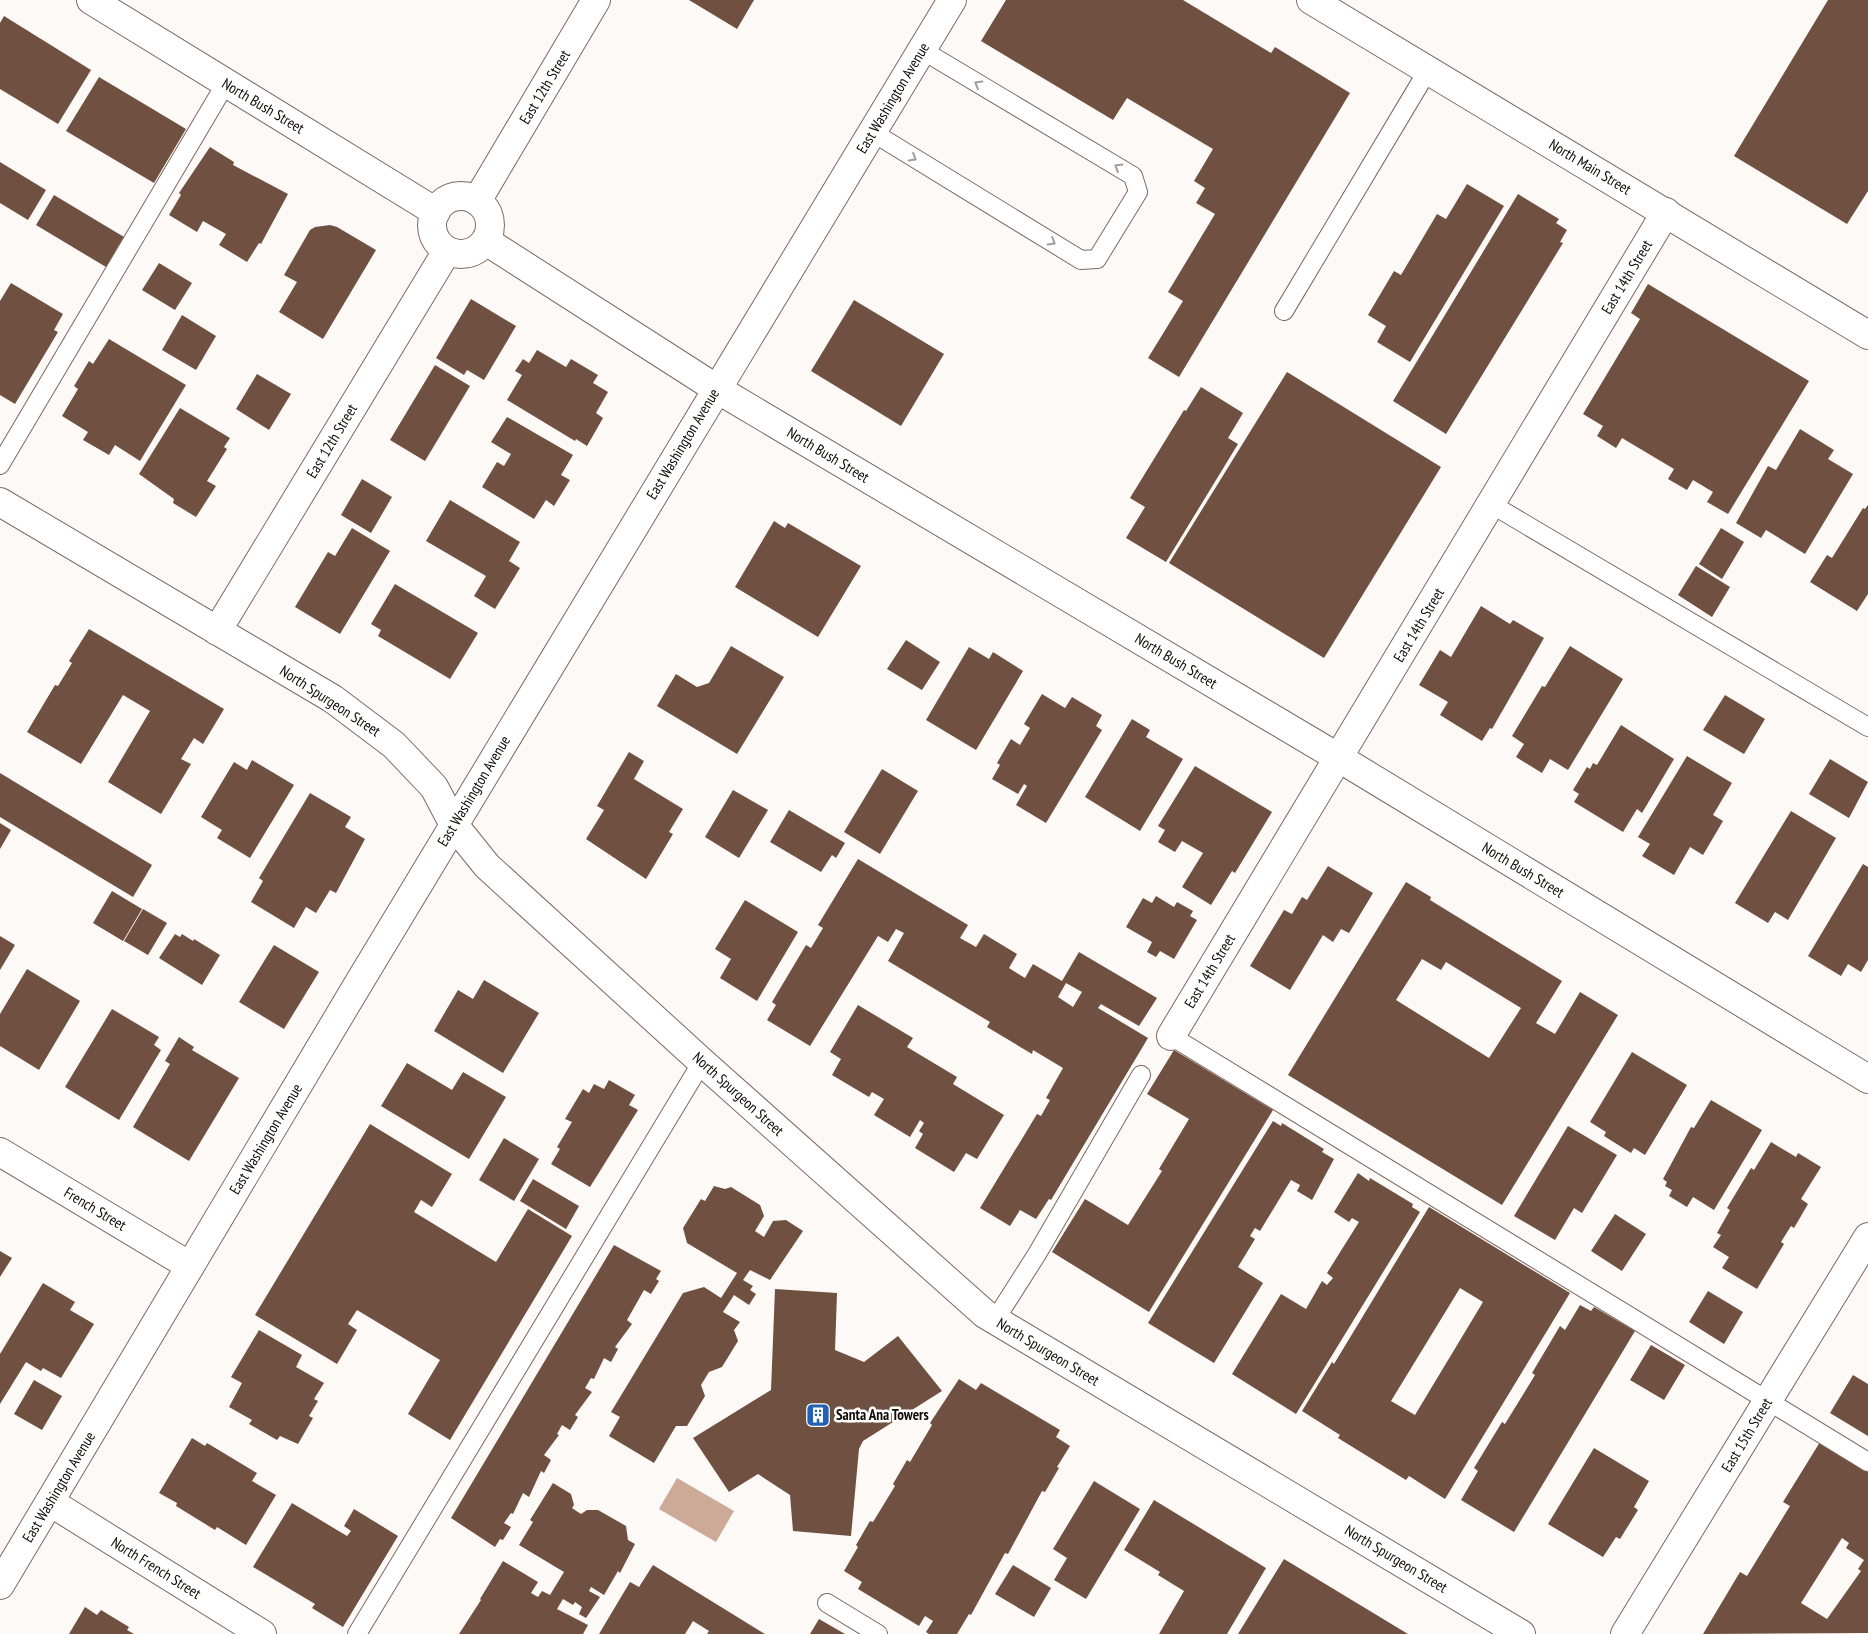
<svg xmlns="http://www.w3.org/2000/svg" width="1868" height="1634" font-family="'PT Sans Narrow',sans-serif">
	<rect width="100%" height="100%" fill="#fdf9f7"/>
	<path fill="#cda998" d="M677 1478 734 1511 716 1542 659 1509Z"/>
	<g fill="#6f5041" fill-rule="evenodd">
		<path d="M689 0H754L737 29Z"/>
		<path d="M1006 0H1183L1271 53 1275 47 1350 93 1179 377 1148 358 1183 301 1168 292 1215 214 1196 203 1205 188 1194 181 1213 149 1127 98 1113 120 981 41Z"/>
		<path d="M1828 0H1868V191L1847 224 1734 156Z"/>
		<path d="M4 16 91 70 58 124 0 89V23Z"/>
		<path d="M99 77 186 129 154 183 66 131Z"/>
		<path d="M210 147 234 162 233 165 288 194 261 244 259 243 247 262 219 245 226 234 203 221 197 232 169 215 181 195 179 193Z"/>
		<path d="M0 162 46 190 28 220 0 203Z"/>
		<path d="M1467 184 1504 206 1410 362 1377 342 1386 326 1368 315 1394 271 1401 275 1437 214 1446 219Z"/>
		<path d="M1518 194 1559 219 1556 223 1567 230 1560 242 1563 243 1446 434 1393 401Z"/>
		<path d="M54 195 124 237 106 267 36 225Z"/>
		<path d="M330 225 337 227 376 250 323 339 279 312 297 282 284 275 310 230 315 227Z"/>
		<path d="M159 263 192 283 175 310 142 290Z"/>
		<path d="M11 283 63 314 54 330 58 332 15 404 0 395V301Z"/>
		<path d="M1648 284 1809 381 1728 514 1707 502 1713 492 1693 480 1687 490 1668 479 1674 469 1622 438 1616 448 1597 436 1603 426 1583 414 1640 319 1631 313Z"/>
		<path d="M471 299 516 326 484 380 467 370 464 375 436 358Z"/>
		<path d="M854 300 944 354 901 426 811 371Z"/>
		<path d="M182 315 216 336 196 370 162 350Z"/>
		<path d="M109 339 186 385 140 461 115 445 109 455 83 440 88 432 62 416 78 389 74 386 89 361 93 364Z"/>
		<path d="M537 350 566 367 571 359 598 375 593 383 608 392 596 413 603 418 587 446 576 439 575 441 507 400 522 375 515 371 523 359 529 363Z"/>
		<path d="M435 365 470 386 425 461 390 440Z"/>
		<path d="M1287 372 1441 467 1324 658 1169 563Z"/>
		<path d="M257 374 291 394 269 430 236 409Z"/>
		<path d="M1201 387 1243 413 1228 438 1238 444 1166 562 1126 538 1145 507 1130 498 1184 410 1186 411Z"/>
		<path d="M180 408 230 438 224 447 227 449 207 481 216 486 196 517 173 503 174 499 139 474Z"/>
		<path d="M507 417 573 455 561 475 570 480 554 506 546 500 534 519 482 487 497 462 504 466 511 454 491 442Z"/>
		<path d="M1800 429 1834 450 1828 459 1853 474 1805 554 1766 530 1761 538 1736 523 1768 466 1776 470Z"/>
		<path d="M362 479 392 497 371 533 341 515Z"/>
		<path d="M450 500 520 542 509 561 520 568 495 609 474 596 486 576 426 541Z"/>
		<path d="M1868 505V594L1857 611 1810 582 1827 555 1832 558 1863 508 1865 509Z"/>
		<path d="M774 521 785 528 788 523 861 566 818 637 735 587Z"/>
		<path d="M352 528 390 551 340 634 295 607 328 552 335 556Z"/>
		<path d="M1721 528 1744 542 1722 579 1699 564Z"/>
		<path d="M1696 566 1730 587 1712 617 1678 595Z"/>
		<path d="M395 584 478 633 450 679 378 636 381 630 371 624Z"/>
		<path d="M1481 606 1510 624 1513 620 1544 638 1492 729 1490 728 1482 741 1440 715 1448 702 1419 685 1440 650 1451 657Z"/>
		<path d="M89 629 224 709 203 744 194 738 181 759 191 764 161 814 108 782 150 711 123 695 81 764 27 732 55 685 58 686 72 663 69 661Z"/>
		<path d="M906 640 940 662 922 690 887 669Z"/>
		<path d="M731 646 784 677 737 754 657 706 676 674 697 687 709 683Z"/>
		<path d="M1570 646 1623 679 1568 770 1550 759 1542 773 1516 757 1524 744 1512 736 1542 686 1545 687Z"/>
		<path d="M969 647 989 659 993 652 1023 671 976 750 926 720Z"/>
		<path d="M1042 694 1065 708 1072 697 1102 715 1096 726 1102 730 1046 823 1016 805 1027 786 1024 784 1018 794 992 779 1000 765 997 763 1011 739 1020 745 1030 728 1024 724Z"/>
		<path d="M1725 695 1765 719 1744 754 1703 730Z"/>
		<path d="M1132 719 1150 730 1146 737 1183 759 1140 831 1085 797Z"/>
		<path d="M1621 725 1674 759 1642 813 1637 809 1623 832 1574 802 1579 794 1573 790 1587 767 1590 769 1593 763 1597 765Z"/>
		<path d="M629 752 644 761 634 779 683 809 669 832 673 834 646 879 586 839 604 810 597 806Z"/>
		<path d="M1687 756 1732 783 1713 815 1723 821 1703 855 1690 847 1674 875 1642 856 1650 844 1638 837Z"/>
		<path d="M1830 759 1868 782 1849 818 1809 794Z"/>
		<path d="M252 760 294 785 250 858 217 838 222 830 201 817 234 762 247 770Z"/>
		<path d="M1195 766 1272 812 1235 873 1232 871 1211 905 1182 887 1203 853 1182 841 1175 852 1158 842 1165 830 1158 826Z"/>
		<path d="M882 769 918 791 880 854 844 832Z"/>
		<path d="M0 773 152 865 133 897 0 817Z"/>
		<path d="M733 790 768 810 739 858 705 837Z"/>
		<path d="M310 793 351 817 345 827 365 839 336 893 330 890 316 913 306 907 294 928 251 902 263 881 259 878Z"/>
		<path d="M789 810 845 843 836 858 832 855 821 872 770 842Z"/>
		<path d="M1791 811 1836 838 1788 920 1775 912 1768 923 1735 903Z"/>
		<path d="M0 823 11 830 0 849Z"/>
		<path d="M858 859 968 925 960 938 976 947 984 934 1017 954 1009 968 1025 978 1033 964 1062 981 1079 952 1157 998 1139 1026 1087 996 1101 1004 1098 1008 1148 1038 1051 1200 1049 1199 1036 1219 1020 1210 1010 1226 980 1208 1037 1114 1041 1116 1050 1100 1046 1098 1063 1068 1033 1050 1032 1054 987 1027 990 1022 888 961 904 933 896 929 888 942 878 936 810 1046 767 1020 776 1005 772 1002 806 945 811 948 823 928 818 925ZM1066 983 1082 992 1073 1007 1058 997Z"/>
		<path d="M1863 864 1868 867V960L1861 972 1848 964 1841 976 1808 956Z"/>
		<path d="M1328 866 1373 893 1349 933 1341 929 1333 942 1323 935 1290 990 1250 966 1284 910 1292 914 1302 897 1307 900Z"/>
		<path d="M1406 882 1431 897 1430 900 1562 981 1536 1023 1555 1034 1580 992 1618 1015 1502 1205 1288 1075ZM1422 959 1441 970 1446 962 1521 1008 1489 1058 1396 1000Z"/>
		<path d="M112 891 142 909 123 941 93 923Z"/>
		<path d="M1156 896 1174 907 1177 902 1193 911 1190 916 1197 920 1174 959 1160 951 1156 957 1147 952 1152 942 1126 927 1143 898 1152 903Z"/>
		<path d="M745 900 798 932 757 1001 720 978 731 959 715 949Z"/>
		<path d="M143 909 167 923 148 955 124 941Z"/>
		<path d="M175 934 180 937 182 934 193 941 194 939 220 955 202 985 159 958Z"/>
		<path d="M0 936 15 945 0 970Z"/>
		<path d="M274 945 319 972 284 1029 239 1002Z"/>
		<path d="M27 969 80 1001 39 1070 0 1046V1014Z"/>
		<path d="M484 980 539 1013 503 1073 434 1031 458 990 473 999Z"/>
		<path d="M858 1005 913 1038 907 1047 957 1077 953 1084 1004 1115 977 1159 966 1153 954 1172 915 1148 923 1134 919 1131 924 1123 920 1120 910 1137 874 1115 884 1099 872 1092 869 1097 832 1075 841 1059 830 1052Z"/>
		<path d="M112 1009 159 1037 154 1045 161 1050 119 1120 65 1087Z"/>
		<path d="M179 1037 194 1047 192 1050 239 1078 189 1161 133 1127 170 1064 165 1061Z"/>
		<path d="M1174 1050 1273 1110 1149 1312 1052 1252 1085 1199 1128 1225 1162 1171 1159 1169 1189 1119 1147 1094Z"/>
		<path d="M1632 1052 1687 1085 1645 1155 1634 1148 1631 1153 1604 1136 1606 1132 1590 1122Z"/>
		<path d="M407 1063 452 1090 463 1072 506 1097 469 1159 381 1106Z"/>
		<path d="M609 1080 635 1095 629 1105 638 1110 590 1187 551 1164 560 1149 557 1147 572 1122 565 1119 583 1089 589 1093 594 1084 604 1089Z"/>
		<path d="M1711 1100 1762 1130 1714 1210 1693 1197 1687 1207 1669 1196 1672 1190 1665 1186 1667 1182 1663 1179 1691 1127 1694 1128Z"/>
		<path d="M1273 1121 1281 1126 1282 1123 1324 1149 1322 1152 1334 1159 1312 1200 1297 1191 1300 1185 1291 1180 1260 1231 1255 1228 1250 1236 1255 1239 1238 1267 1263 1283 1214 1363 1148 1323Z"/>
		<path d="M370 1124 452 1174 432 1207 421 1200 414 1212 496 1262 528 1209 572 1236 450 1440 408 1414 440 1360 357 1310 348 1324 357 1330 337 1364 255 1315Z"/>
		<path d="M1568 1126 1617 1155 1582 1213 1574 1208 1555 1240 1514 1216Z"/>
		<path d="M504 1138 539 1159 514 1201 479 1180Z"/>
		<path d="M1771 1142 1796 1157 1798 1153 1821 1167 1801 1199 1808 1204 1794 1228 1791 1226 1781 1242 1784 1244 1757 1289 1722 1268 1729 1257 1713 1247 1721 1235 1717 1233 1730 1210 1727 1208 1751 1168 1754 1170Z"/>
		<path d="M1358 1173 1369 1181 1370 1178 1413 1204 1412 1207 1420 1212 1296 1414 1232 1374 1281 1294 1306 1309 1322 1281 1327 1285 1333 1278 1327 1273 1359 1222 1352 1218 1349 1222 1334 1212Z"/>
		<path d="M533 1179 579 1206 566 1229 520 1201Z"/>
		<path d="M714 1186 725 1189 731 1187 760 1205 764 1216 755 1231 764 1237 773 1221 786 1220 803 1231 770 1280 750 1270 743 1280 753 1286 750 1290 756 1294 749 1305 734 1295 723 1312 740 1322 734 1330 738 1341 722 1367 709 1372 701 1385 705 1396 687 1426H676L654 1463 609 1436 620 1417 611 1412 683 1293 704 1287 721 1298 737 1273 687 1243 683 1228 701 1199 705 1201Z"/>
		<path d="M1429 1207 1570 1293 1445 1499 1409 1476 1406 1480 1338 1438 1340 1435 1302 1411 1332 1362 1334 1364ZM1460 1288 1483 1302 1415 1415 1391 1401Z"/>
		<path d="M1615 1214 1646 1234 1622 1271 1591 1251Z"/>
		<path d="M614 1245 661 1271 656 1279 659 1281 651 1294 644 1290 627 1320 632 1324 615 1347 618 1349 611 1362 604 1358 594 1379 591 1378 585 1388 592 1392 575 1415 578 1417 570 1430 562 1425 557 1434 559 1435 544 1455 551 1460 544 1473 541 1471 529 1497 523 1493 513 1514 511 1513 504 1523 511 1527 503 1540 500 1539 495 1547 451 1518Z"/>
		<path d="M0 1251 12 1258 0 1277Z"/>
		<path d="M43 1283 75 1302 70 1310 94 1324 61 1378 43 1368 41 1371 26 1362 0 1404V1354Z"/>
		<path d="M775 1289 837 1293 835 1350 864 1362 898 1336 942 1391 863 1441 859 1449 851 1536 793 1531 790 1495 758 1474 729 1492 693 1438 771 1390Z"/>
		<path d="M1708 1291 1743 1312 1724 1344 1689 1322Z"/>
		<path d="M1580 1305 1591 1311 1594 1307 1635 1331 1514 1532 1461 1500 1478 1471 1474 1468 1502 1422 1505 1424 1535 1375 1532 1373 1560 1326 1565 1330Z"/>
		<path d="M259 1330 302 1355 296 1367 324 1383 314 1399 318 1401 309 1416 313 1418 298 1444 280 1436 277 1440 249 1424 252 1420 229 1407 242 1383 231 1377Z"/>
		<path d="M1651 1345 1685 1365 1664 1400 1630 1380Z"/>
		<path d="M1853 1375 1868 1384V1436L1830 1413Z"/>
		<path d="M959 1379 976 1390 981 1383 1060 1430 1056 1437 1070 1446 1057 1467 1059 1468 1045 1492 1042 1491 1008 1554 1005 1553 971 1615 969 1614 957 1634H929L926 1632 933 1621 925 1616 919 1626 858 1589 862 1582 844 1571 858 1547 856 1545 870 1521 873 1522 895 1486 893 1484 907 1460 910 1462 932 1425 930 1423Z"/>
		<path d="M34 1380 62 1396 42 1430 14 1414Z"/>
		<path d="M192 1438 205 1446 207 1443 257 1473 252 1481 276 1495 246 1545 217 1527 215 1530 176 1506 177 1503 159 1493Z"/>
		<path d="M1820 1442 1868 1471V1633L1703 1634 1740 1572 1747 1576 1790 1506 1783 1502ZM1842 1538 1849 1543 1846 1548 1864 1560 1858 1569 1861 1571 1827 1619 1801 1603Z"/>
		<path d="M1594 1448 1649 1481 1634 1507 1638 1510 1620 1539 1616 1537 1603 1557 1548 1524Z"/>
		<path d="M1094 1481 1140 1509 1086 1599 1054 1580 1067 1558 1053 1549Z"/>
		<path d="M553 1483 571 1494 574 1505 572 1508 581 1514 587 1510H598L626 1526 628 1540 635 1544 620 1573 618 1571 604 1595 591 1587 589 1591 600 1597 586 1618 579 1614 582 1607 575 1602 573 1605 563 1599 557 1609 588 1625 583 1634H459L481 1600 480 1599 503 1561 538 1582 531 1593 538 1597 542 1591 550 1595 564 1572 519 1545 533 1522 530 1520Z"/>
		<path d="M1154 1500 1266 1568 1227 1634H1159L1184 1591 1158 1575 1160 1572 1124 1550Z"/>
		<path d="M292 1503 347 1536 351 1531 344 1526 354 1509 398 1536 343 1627 312 1608 315 1604 253 1567Z"/>
		<path d="M1284 1559 1408 1634H1238Z"/>
		<path d="M653 1565 765 1634H707L709 1631 693 1621 685 1634H599L630 1582 639 1587Z"/>
		<path d="M1013 1565 1051 1588 1034 1617 995 1594Z"/>
		<path d="M85 1607 97 1615 101 1610 129 1627 127 1630 134 1634H69Z"/>
		<path d="M819 1619 845 1634H810Z"/>
	</g>
	<g fill="none" stroke-linecap="round" stroke-linejoin="round">
		<g stroke="#7c6a61" stroke-width="20">
			<g id="service">
				<path d="M872 132 1081 260 1097 259 1138 192 1133 176 922 50"/>
				<path d="M1284 311 1428 70"/>
				<path d="M0 465 226 83"/>
				<path d="M1491 504 1868 727"/>
				<path d="M1171 1036 1868 1462"/>
				<path d="M995 1320 1037 1254 1141 1075"/>
				<path d="M827 1603 878 1634"/>
				<path d="M357 1634 702 1062"/>
			</g>
		</g>
		<g stroke="#7c6a61" stroke-width="30">
			<g id="minor">
				<path d="M91 0 436 212"/>
				<circle cx="461" cy="225" r="29"/>
				<path d="M477 201 596 0"/>
				<path d="M486 241 717 389 1339 758 1868 1079"/>
				<path d="M217 631 447 251"/>
				<path d="M1171 1036 1666 212"/>
				<path d="M50 1502 262 1634"/>
				<path d="M1625 1634 1868 1237"/>
			</g>
		</g>
		<g stroke="#7c6a61" stroke-width="30">
			<g id="tertiary">
				<path d="M0 502 333 699 394 745 434 787 454 825 487 866 702 1062 985 1314 1521 1634"/>
				<path d="M0 1152 190 1266"/>
				<path d="M0 1585 357 986 952 0"/>
			</g>
		</g>
		<g stroke="#7c6a61" stroke-width="30">
			<path id="primary" d="M1311 0 1868 335"/>
		</g>
		<use href="#service" stroke="#fff" stroke-width="18"/>
		<use href="#minor" stroke="#fff" stroke-width="28"/>
		<use href="#tertiary" stroke="#fff" stroke-width="28"/>
		<use href="#primary" stroke="#fff" stroke-width="28"/>
	</g>
	<defs><path id="oneway-chevron" d="M-2-3.5L2.5 0L-2 3.5" fill="none" stroke-width="1.6" stroke-linecap="round" stroke-linejoin="round" transform="scale(1.25)"/></defs>
	<g stroke="#a09d9c">
		<use href="#oneway-chevron" transform="translate(978 84) rotate(-149)"/>
		<use href="#oneway-chevron" transform="translate(913 158) rotate(31)"/>
		<use href="#oneway-chevron" transform="translate(1118 167) rotate(-149)"/>
		<use href="#oneway-chevron" transform="translate(1052 242) rotate(31)"/>
	</g>
	<defs>
		<g id="building-square" transform="scale(1.25)"><rect x="-9" y="-9" width="18" height="18" rx="4" fill="#2362b3" stroke="#fff"/><path d="M-4-6H4V6H1V3H-1V6H-4ZM-2.5-4.3h1.7v1.8h-1.7ZM.8-4.3h1.7v1.8H.8ZM-2.5-1h1.7V.8h-1.7ZM.8-1h1.7V.8H.8Z" fill="#fff"/></g>
	</defs>
	<g fill-rule="evenodd">
		<use href="#building-square" x="818" y="1415"/>
	</g>
	<g text-anchor="middle" stroke-width="5" stroke-linejoin="round" paint-order="stroke">
		<g font-size="15" fill="#120b08" stroke="#fff">
			<text transform="translate(545 87) rotate(-59)" y="5">East 12th Street</text>
			<text transform="translate(893 98) rotate(-59)" y="5">East Washington Avenue</text>
			<text transform="translate(263 106) rotate(31)" y="5">North Bush Street</text>
			<text transform="translate(1590 167) rotate(31)" y="5">North Main Street</text>
			<text transform="translate(1627 277) rotate(-59)" y="5">East 14th Street</text>
			<text transform="translate(332 441) rotate(-59)" y="5">East 12th Street</text>
			<text transform="translate(683 444) rotate(-59)" y="5">East Washington Avenue</text>
			<text transform="translate(828 455) rotate(31)" y="5">North Bush Street</text>
			<text transform="translate(1419 625) rotate(-59)" y="5">East 14th Street</text>
			<text transform="translate(1176 661) rotate(31)" y="5">North Bush Street</text>
			<text transform="translate(330 701) rotate(33)" y="5">North Spurgeon Street</text>
			<text transform="translate(474 791) rotate(-59)" y="5">East Washington Avenue</text>
			<text transform="translate(1523 870) rotate(31)" y="5">North Bush Street</text>
			<text transform="translate(1210 971) rotate(-59)" y="5">East 14th Street</text>
			<text transform="translate(738 1094) rotate(42)" y="5">North Spurgeon Street</text>
			<text transform="translate(266 1139) rotate(-59)" y="5">East Washington Avenue</text>
			<text transform="translate(95 1209) rotate(31)" y="5">French Street</text>
			<text transform="translate(1048 1352) rotate(31)" y="5">North Spurgeon Street</text>
			<text transform="translate(1747 1435) rotate(-59)" y="5">East 15th Street</text>
			<text transform="translate(59 1487) rotate(-59)" y="5">East Washington Avenue</text>
			<text transform="translate(1396 1559) rotate(31)" y="5">North Spurgeon Street</text>
			<text transform="translate(156 1568) rotate(32)" y="5">North French Street</text>
		</g>
		<g font-size="15" font-weight="bold" fill="#120b08" stroke="#fff" text-anchor="start">
			<text x="836" y="1420">Santa Ana Towers</text>
		</g>
	</g>
</svg>
